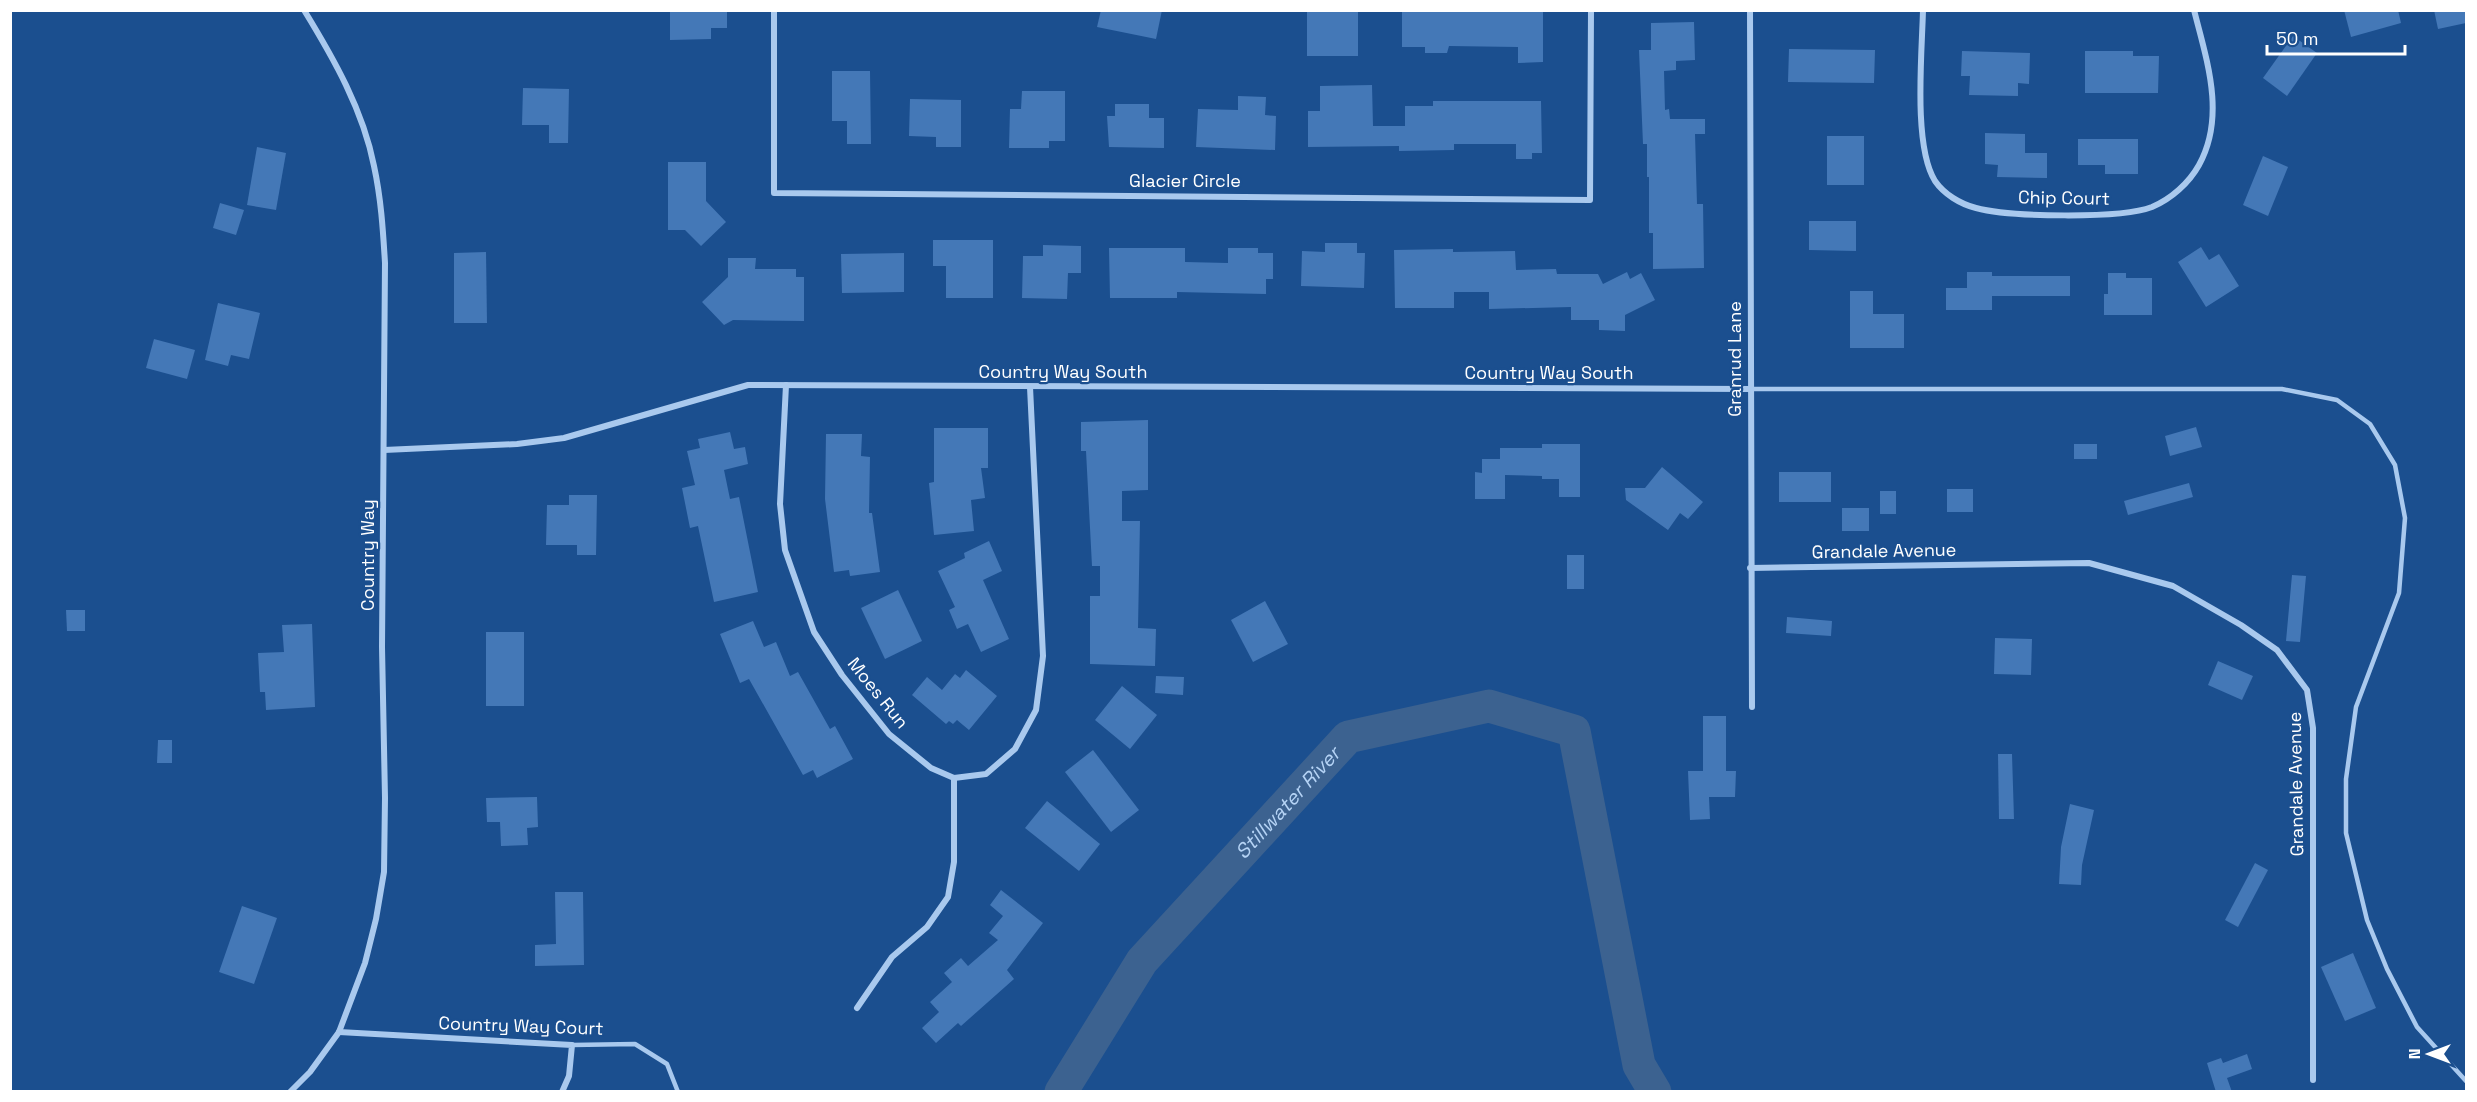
<svg xmlns="http://www.w3.org/2000/svg" width="2477" height="1102" font-family="'Space Grotesk',sans-serif">
	<rect width="100%" height="100%" fill="#1b4f8f"/>
	<g fill="none" stroke-linecap="round" stroke-linejoin="round">
		<path stroke="#3c6290" stroke-width="33" id="s1" d="M1061 1092 1142 961 1348 737 1489 706 1574 731 1639 1065 1655 1092"/>
	</g>
	<g fill="#4478b7">
		<path d="M670 10H727V28H711V39L670 40Z"/>
		<path d="M1101 10H1162L1156 39 1097 27Z"/>
		<rect x="1307" y="10" width="51" height="46"/>
		<path d="M1402 10H1543V62L1518 63V47L1449 46 1447 53H1425V47H1402Z"/>
		<path d="M2344 10H2398L2401 23 2351 37Z"/>
		<path d="M2434 10H2466V23L2438 29Z"/>
		<path d="M1694 22 1695 60 1676 61V70L1664 71 1665 110 1669 109 1670 119H1705V134H1695L1697 204H1703L1704 268 1653 269V233H1649V177H1647V144H1643L1639 50H1651V23Z"/>
		<path d="M2293 36 2317 53 2287 96 2263 78Z"/>
		<path d="M1789 49 1875 50 1874 83 1788 82Z"/>
		<path d="M1962 51 2030 53 2029 84 2018 83V96L1969 95 1970 76H1961Z"/>
		<path d="M2085 51H2133V56H2159L2158 93H2085Z"/>
		<path d="M832 71H870L871 144H847V121H832Z"/>
		<path d="M1372 85 1373 126H1405V106H1433V101H1541L1542 153H1532V159H1516V144H1454V150L1399 151V146L1308 147V111H1320V86Z"/>
		<path d="M523 88 569 89 568 143H549V125H522Z"/>
		<path d="M1022 91H1065V141H1049V148H1009L1010 109H1021Z"/>
		<path d="M1238 96 1266 97 1265 115 1276 116 1275 150 1196 147 1198 109 1238 110Z"/>
		<path d="M910 99 961 100V147H936V137L909 136Z"/>
		<path d="M1115 104H1149V118H1164V148L1109 147 1107 116H1115Z"/>
		<path d="M1985 133 2025 134V153H2047V178L1997 177 1998 165 1985 164Z"/>
		<rect x="1827" y="136" width="37" height="49"/>
		<path d="M2078 139H2138V174H2105V165H2078Z"/>
		<path d="M257 147 286 153 276 210 247 205Z"/>
		<path d="M2263 156 2288 167 2268 216 2243 205Z"/>
		<path d="M668 162H706V201L726 222 701 246 685 230H668Z"/>
		<path d="M220 203 244 210 236 235 213 228Z"/>
		<path d="M1809 221H1856V251L1809 250Z"/>
		<path d="M933 240H993V298H946V266H933Z"/>
		<path d="M1325 243H1357V253H1365L1364 288 1301 286 1302 251 1325 252Z"/>
		<path d="M1043 245 1081 246V273H1068L1067 299 1022 298 1023 256H1043Z"/>
		<path d="M2201 247 2209 260 2219 254 2239 286 2206 307 2178 262Z"/>
		<path d="M1109 248H1185V262L1228 263V248H1258V253H1273V279H1266V294L1177 292V298H1110Z"/>
		<path d="M1453 249V252L1515 251 1516 270 1556 269 1557 274H1598L1603 284 1627 272 1630 279 1641 273 1655 300 1625 315V331L1599 330V320H1571V307L1489 309V292H1454V308H1395L1394 250Z"/>
		<path d="M486 252 487 323H454V253Z"/>
		<path d="M904 253V292L842 293 841 254Z"/>
		<path d="M728 258H756L755 269H796V277H804V321L733 320 724 325 702 302 728 277Z"/>
		<path d="M1967 272H1992V276H2070V296H1992V310H1946V288H1967Z"/>
		<path d="M2108 273H2126V278H2152V315H2104V294H2108Z"/>
		<path d="M1850 291H1873V314H1904V348H1850Z"/>
		<path d="M218 303 260 313 249 359 231 355 228 366 205 360Z"/>
		<path d="M154 339 195 350 187 379 146 368Z"/>
		<path d="M1148 420V490L1122 491V521H1140L1138 628 1156 629 1155 666 1090 664V596H1100V566H1092L1086 451H1081V422Z"/>
		<path d="M2196 427 2202 447 2170 456 2165 436Z"/>
		<path d="M934 428H988V468H981L985 498 971 500 974 531 934 535 929 483 934 482Z"/>
		<path d="M730 432 734 449 745 447 748 464 724 470 730 499 739 497 758 592 714 602 698 526 690 528 682 488 695 485 687 451 700 448 698 439Z"/>
		<path d="M826 434H862L861 456 870 457 869 513H872L880 572 850 576 849 570 834 572 825 499Z"/>
		<path d="M1542 444H1580V497H1559V479H1542V476L1505 475V499H1475V472L1482 473V459H1500V448H1542Z"/>
		<rect x="2074" y="444" width="23" height="15"/>
		<path d="M1662 467 1703 502 1688 519 1680 513 1668 530 1626 500 1625 488H1645Z"/>
		<rect x="1779" y="472" width="52" height="30"/>
		<path d="M2189 483 2193 497 2128 515 2124 501Z"/>
		<rect x="1947" y="489" width="26" height="23"/>
		<rect x="1880" y="491" width="16" height="23"/>
		<path d="M569 495H597L596 555H577V545H546L547 505H569Z"/>
		<rect x="1842" y="508" width="27" height="23"/>
		<path d="M989 541 1002 571 983 580 1009 639 981 652 968 624 957 629 949 610 955 607 938 571 965 558 964 553Z"/>
		<rect x="1567" y="555" width="17" height="34"/>
		<path d="M2292 575 2306 576 2300 642 2286 641Z"/>
		<path d="M898 590 922 641 885 659 861 608Z"/>
		<path d="M1265 601 1288 644 1253 662 1231 620Z"/>
		<path d="M66 610H85V631H67Z"/>
		<path d="M1787 617 1832 621 1831 636 1786 633Z"/>
		<path d="M753 621 764 647 776 642 790 676 798 672 830 729 835 726 853 759 817 778 813 770 803 775 749 679 740 683 720 634Z"/>
		<path d="M312 624 315 707 266 710 265 692H260L258 653 284 652 282 625Z"/>
		<rect x="486" y="632" width="38" height="74"/>
		<path d="M1995 638 2032 639 2031 675 1994 674Z"/>
		<path d="M2218 661 2253 676 2242 700 2208 685Z"/>
		<path d="M966 670 997 696 969 730 957 720 953 724 949 721 946 724 912 695 927 677 942 690 955 674 960 678Z"/>
		<path d="M1156 676 1184 677 1183 695 1155 693Z"/>
		<path d="M1122 686 1157 715 1130 749 1095 720Z"/>
		<path d="M1703 716H1726V771H1736L1735 797H1709L1710 819 1690 820 1688 771H1703Z"/>
		<path d="M158 740H172V763H157Z"/>
		<path d="M1093 750 1139 810 1111 832 1065 772Z"/>
		<path d="M1998 754H2012L2014 819H1999Z"/>
		<path d="M537 797 538 827 527 828 528 845 501 846 500 822H487L486 798Z"/>
		<path d="M1047 801 1100 844 1079 871 1025 828Z"/>
		<path d="M2070 804 2094 810 2082 865 2081 885 2059 884 2061 847Z"/>
		<path d="M2255 863 2268 870 2238 927 2225 920Z"/>
		<path d="M1001 890 1043 923 1007 970 1014 979 961 1026 958 1023 936 1043 922 1028 939 1012 930 1002 952 982 944 973 961 958 968 966 998 940 989 933 1003 916 990 905Z"/>
		<path d="M555 892H583L584 965 535 966V945L556 944Z"/>
		<path d="M242 906 277 918 254 984 219 972Z"/>
		<path d="M2353 953 2376 1008 2345 1021 2321 967Z"/>
		<path d="M2247 1054 2252 1069 2227 1078 2232 1092H2216L2207 1063 2221 1058 2223 1063Z"/>
	</g>
	<g fill="none" stroke-linecap="round" stroke-linejoin="round">
		<g stroke="#a9c9ee" stroke-width="4.5">
			<path d="M1750 389H2282L2337 400 2370 424 2395 465 2405 518 2399 593 2356 707 2346 779V833L2367 920 2387 969 2417 1027 2466 1081"/>
			<path d="M572 1045 635 1044 667 1064 678 1092"/>
		</g>
		<g stroke="#a9c9ee" stroke-width="6">
			<path d="M774 10V193L1590 200 1591 10"/>
			<path d="M1750 10 1752 707"/>
			<path d="M1923 10C1922 53 1913 146 1935 181 1944 194 1960 204 1976 208 2009 217 2121 219 2152 207 2171 199 2189 183 2199 165 2226 116 2207 61 2194 10"/>
			<path d="M786 385 780 504 785 550 814 632 842 675 889 734 931 768 954 778 986 774 1015 749 1036 710 1043 656 1030 387"/>
			<path d="M384 450 517 444 564 438 748 385 1750 389"/>
			<path d="M1750 568 2089 563 2173 586 2241 625 2277 650 2307 690 2313 728V1080"/>
			<path d="M857 1008 892 957 927 927 948 897 954 862V778"/>
			<path d="M339 1032 572 1045 569 1076 562 1092"/>
			<path d="M290 1092 310 1072 339 1032 365 963 376 919 384 872 385 798 382 647 385 263C383 230 381 198 374 166 363 110 334 59 304 10"/>
		</g>
	</g>
	<g text-anchor="middle" stroke-width="4.5" stroke-linejoin="round" paint-order="stroke">
		<g font-size="18" fill="#fff" stroke="#1b4f8f">
			<text x="1185" y="187">Glacier Circle</text>
			<text transform="translate(2064 198) rotate(1)" y="6">Chip Court</text>
			<text transform="translate(1735 359) rotate(-90)" y="6">Granrud Lane</text>
			<text x="1063" y="378">Country Way South</text>
			<text x="1549" y="379">Country Way South</text>
			<text transform="translate(1884 551) rotate(-1)" y="6">Grandale Avenue</text>
			<text transform="translate(368 555) rotate(-90)" y="6">Country Way</text>
			<text transform="translate(878 693) rotate(51)" y="6">Moes Run</text>
			<text transform="translate(2296 784) rotate(-91)" y="6">Grandale Avenue</text>
			<text transform="translate(521 1026) rotate(2)" y="6">Country Way Court</text>
		</g>
		<g font-size="20" font-style="italic" fill="#b5d3f5" stroke="#1b4f8f">
			<text dy="7" stroke="none"><textPath href="#s1" startOffset="369">Stillwater River</textPath></text>
		</g>
	</g>
	<rect width="2477" height="1102" fill="none" stroke="#ffffff" stroke-width="24"/>
	<g transform="translate(2429 1054) rotate(270)" stroke="#1b4f8f" stroke-width="4.5" paint-order="stroke">
	<path d="M0-4.5L10 22L0 15L-10 22Z" fill="#ffffff"/>
	<text y="-9" font-size="16" font-weight="bold" text-anchor="middle" fill="#ffffff">N</text>
	</g>
	<path d="M2267 45v9h138v-9" fill="none" stroke="#ffffff" stroke-width="3"/>
	<text x="2276" y="45" font-size="18" fill="#ffffff" stroke="#1b4f8f" stroke-width="4.5" paint-order="stroke">50 m</text>
</svg>
